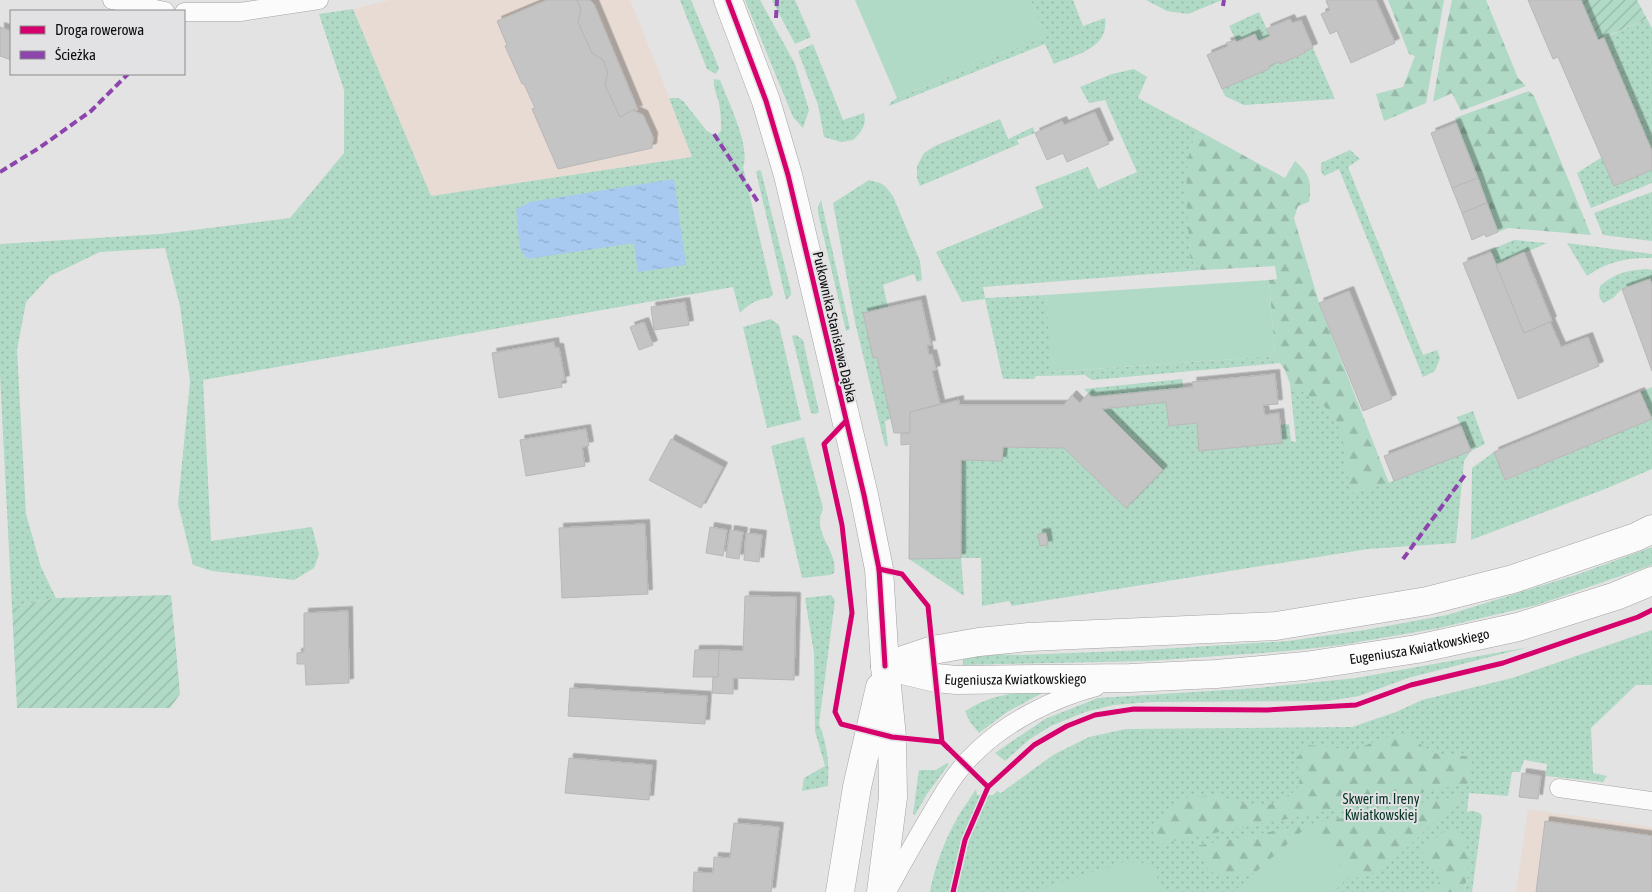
<svg xmlns="http://www.w3.org/2000/svg" width="1652" height="892" font-family="'Asap Condensed',sans-serif">
	<defs>
		<pattern id="grass-dots" width="8" height="8" patternUnits="userSpaceOnUse" patternTransform="scale(1.25)"><rect width="8" height="8" fill="#b0d9c6"/><path d="M2 2h.1M6 6h.1" fill="none" stroke="#96b9a9" stroke-width="1.8" stroke-linecap="round"/></pattern>
		<pattern id="forest-firs" width="22" height="20" patternUnits="userSpaceOnUse" patternTransform="scale(1.25)"><rect width="22" height="20" fill="#b0d9c6"/><path d="M5 1l3.5 6h-7zM16 11l3.5 6h-7z" fill="#96b9a9"/></pattern>
		<pattern id="garden-furrows" width="10" height="10" patternUnits="userSpaceOnUse" patternTransform="scale(1.25)"><rect width="10" height="10" fill="#b0d9c6"/><path d="M-1 1l2-2M0 10L10 0M9 11l2-2" fill="none" stroke="#96b9a9"/></pattern>
		<pattern id="water-ripples" width="26" height="14" patternUnits="userSpaceOnUse" patternTransform="scale(1.25)"><rect width="26" height="14" fill="#a8caf0"/><path d="M2 4q2-2 4 0t4 0M15 11q2-2 4 0t4 0" fill="none" stroke="#8faccd"/></pattern>
		<filter id="shadow"><feDropShadow dx="4.5" dy="-4.5" stdDeviation="0" flood-color="#0004"/></filter>
	</defs>
	<rect width="100%" height="100%" fill="#e3e3e3"/>
	<g fill="#e7dbd4">
		<path d="M391 0H630L693 157 431 196 353 9Z"/>
		<path d="M1528 809 1652 827V892H1516Z"/>
	</g>
	<g fill="url(#grass-dots)">
		<path d="M680 0H691L719 68 716 74 707 69Z"/>
		<path d="M745 0H760L795 64 809 110 803 128 793 117Z"/>
		<path d="M772 0H795L811 37 795 44Z"/>
		<path d="M1031 0H1073L1083 26 1105 18C1109 49 1077 54 1054 64L1045 44 889 106 890 103 897 98 1045 36Z"/>
		<path d="M1146 0H1222L1188 14 1167 11Z"/>
		<path d="M353 9 431 196 692 157 669 98H679L684 102 707 131 716 136 721 131C721 122 721 112 719 103 717 94 713 89 714 79L720 80C728 101 751 147 743 167L773 295 769 298C756 299 749 304 740 313L733 287 203 380 211 541 312 527 319 554 314 568 294 580 212 571 193 565 178 504 190 382 180 306 165 248 100 252 50 276 26 302 17 350 26 514 41 567 56 598 12 607 0 375V244L161 234 290 218 344 153V90L319 14Z"/>
		<path d="M1259 12 1270 36 1258 41 1255 35 1237 42 1229 26Z"/>
		<path d="M1647 19 1652 28V151L1604 38Z"/>
		<path d="M813 44 843 120 864 113C867 125 861 133 853 140L841 142 824 137 818 105 798 51Z"/>
		<path d="M1313 48 1335 99 1244 105 1225 96 1222 89 1269 69V66L1279 62 1280 64 1304 54V52Z"/>
		<path d="M1134 69 1147 77 1138 98 1199 131 1190 148 1186 190 1195 266 1202 270 983 287 985 298 1046 295 1052 372 1275 356 1280 363 1092 380 1085 375 1036 376 1034 379H1003L985 299 962 302 936 252 1043 208 1035 187 1088 167 1098 189 1137 172 1105 100 1089 103 1080 87 1112 74Z"/>
		<path d="M1000 119 1008 139 1033 127 1035 133 1017 140 1019 144 920 186 917 178V166L924 153 935 146Z"/>
		<path d="M1350 150 1360 159 1348 167 1423 355 1437 350 1440 358 1435 371 1423 377 1339 169 1324 176 1321 171V163Z"/>
		<path d="M1602 157 1652 170V183L1591 208 1577 173Z"/>
		<path d="M759 170 761 171 791 291V295L786 300 757 176 756 172Z"/>
		<path d="M869 180 880 183 885 186 893 196 920 261 922 280 917 282 914 274 883 285 888 307 863 313 874 358 877 357 891 419 885 421 888 446H885L855 322 833 203Z"/>
		<path d="M1652 192V241L1603 235 1594 213Z"/>
		<path d="M821 200 850 329 846 331 818 213V207Z"/>
		<path d="M1514 240 1547 243 1496 265 1490 250Z"/>
		<path d="M1567 243 1652 254V258C1629 257 1605 262 1587 276Z"/>
		<path d="M1647 269 1652 270V285L1650 279 1622 289 1613 298 1604 303C1598 299 1599 293 1600 286 1617 272 1626 271 1647 269Z"/>
		<path d="M771 319 779 325 801 420 767 428 743 327Z"/>
		<path d="M796 335 803 340 819 412 816 414 811 413 792 336Z"/>
		<path d="M1182 379 1183 388 1092 397 1084 389Z"/>
		<path d="M1290 384C1305 393 1325 402 1335 416 1346 432 1346 472 1351 493L1394 481 1471 451 1457 417 1473 411 1485 444 1471 451 1464 461 1456 543 1368 549 1012 606 1009 601 982 606 981 558H961L964 596 909 559 961 558V460L1002 461 1003 447 1064 448 1126 508 1163 470 1102 409 1166 402 1169 426 1197 423 1200 451 1282 443 1280 425 1289 424 1291 441 1296 442Z"/>
		<path d="M1652 387V469L1605 489 1471 540 1472 468 1494 452 1506 480 1652 419 1640 392Z"/>
		<path d="M804 437 823 508C822 512 820 516 820 520 819 539 838 554 834 573L830 575 802 578 771 446Z"/>
		<path d="M1652 547V565L1537 605 1439 628 1341 645 1288 651 1147 661 963 665V653L1021 655 1145 650 1288 641 1365 630 1447 615 1576 575Z"/>
		<path d="M831 595 835 600 819 724C828 747 829 762 828 786L802 791 804 778 825 766 815 731 814 653 805 598Z"/>
		<path d="M1652 630V685H1636L1591 728 1593 773 1607 776 1603 782 1546 776 1547 764 1524 760 1520 772H1512L1508 796 1469 793 1467 812C1472 810 1475 811 1481 814L1482 818 1472 892H1464L1468 874 1459 892H930C935 865 945 839 959 815 964 806 971 798 976 789L977 795H993L997 791 1001 793 1053 755 1089 737 1126 729 1352 727 1396 712 1422 700 1512 678Z"/>
		<path d="M1529 647 1408 678 1359 696 1328 701 1150 702 1114 705 1085 712 1051 726 1030 739 1005 761 995 753 1045 719 1098 698 1258 688 1356 678Z"/>
		<path d="M1046 691 1007 712 979 733 970 722 965 711C993 694 1015 692 1046 691Z"/>
		<path d="M947 763 949 764 927 794 915 815 913 814 919 770H936Z"/>
	</g>
	<g fill="url(#forest-firs)">
		<path d="M1388 0H1444L1426 103 1384 121 1376 94 1403 87 1415 56 1409 54Z"/>
		<path d="M1452 0H1486L1518 78 1526 86 1461 111 1452 93 1433 102 1443 43Z"/>
		<path d="M1529 91 1534 96 1591 235 1508 228 1498 232 1455 118Z"/>
		<path d="M1199 131 1285 178 1295 161C1310 174 1312 183 1309 202L1298 206 1294 218 1319 303 1389 483 1350 493 1343 441 1335 417 1323 405 1290 384 1285 370 1275 356 1269 280 1277 279 1275 266 1202 270 1195 266 1190 257 1186 190 1187 171 1190 148Z"/>
		<path d="M1405 733 1424 747 1441 756H1472L1470 783 1159 844 1150 826 1158 821 1168 808 1188 797 1217 795 1252 806 1273 804 1297 790 1300 779 1296 759 1308 745 1355 750 1380 739Z"/>
		<path d="M1463 795 1395 859 1376 872 1360 878 1350 876 1307 827 1255 873 1241 875 1217 876 1207 868 1196 846Z"/>
		<path d="M1445 830 1456 831C1474 849 1469 869 1464 892H1428L1443 879 1421 852Z"/>
	</g>
	<g fill="url(#garden-furrows)">
		<path d="M1581 0H1637L1647 19 1598 40Z"/>
		<path d="M171 595 180 694 170 708H17L12 607 56 598Z"/>
	</g>
	<g fill="#b0d9c6">
		<path d="M855 0H1031L1046 36 897 98Z"/>
		<path d="M1269 280 1275 356 1051 372 1046 295Z"/>
		<path d="M1307 827 1350 876 1333 892H1233Z"/>
		<path d="M1126 861 1151 864 1164 892H1032Z"/>
	</g>
	<path fill="url(#water-ripples)" d="M674 179 686 265 638 272 634 243 527 259 520 248 516 209 530 202Z"/>
	<g fill="#c5c4c4" stroke="#b8b7b7" filter="url(#shadow)">
		<path d="M547 0H577L581 10 578 22 592 53 603 60 608 72 605 85 620 117 632 110 643 115 653 137 652 148 558 169 532 109 535 108 524 84H522L505 46 507 45 497 21Z"/>
		<path d="M577 0H590L594 4 638 110H632L620 117 605 85 608 72 603 60 592 53 578 22 581 10Z"/>
		<path d="M1328 0H1376L1395 43 1351 63 1337 31 1330 34 1321 14 1330 10 1326 1Z"/>
		<path d="M1528 0H1581L1598 40 1604 38 1652 151V170L1614 186 1558 57 1553 59Z"/>
		<path d="M1290 19 1292 23 1301 20 1313 48 1304 52 1305 53 1280 64 1279 62 1269 66V69L1222 89 1207 55 1228 46 1226 43 1235 40 1237 42 1255 34 1258 41H1260L1270 36 1266 29Z"/>
		<path d="M0 27 11 31V60L0 56Z"/>
		<path d="M1095 112 1109 144 1067 162 1063 153 1047 160 1035 133 1062 121 1064 125Z"/>
		<path d="M1456 123 1478 178 1452 188 1431 133Z"/>
		<path d="M1478 178 1487 203 1462 213 1452 188Z"/>
		<path d="M1487 203 1498 232 1486 237 1485 234 1472 240 1462 213Z"/>
		<path d="M1491 252 1524 333 1550 322 1561 347 1588 337 1599 366 1518 399 1463 263Z"/>
		<path d="M1524 252 1552 321 1524 333 1496 265Z"/>
		<path d="M1650 279 1652 285V371L1622 289Z"/>
		<path d="M1349 291 1392 399 1363 411 1319 303Z"/>
		<path d="M921 300 931 345H927L929 355 932 354 936 370 932 371 940 404 910 412V433H894L877 357 873 358 863 313Z"/>
		<path d="M685 302 689 325 654 330 651 307Z"/>
		<path d="M644 322 653 345 639 350 630 327Z"/>
		<path d="M554 342 555 348H559L565 380 561 381 562 387 499 398 492 353Z"/>
		<path d="M1275 374 1278 404 1263 405 1265 415 1279 413 1282 443 1199 451 1197 423 1169 426 1166 402 1102 409 1163 470 1126 508 1064 448 1003 447 1002 461 961 460V558L909 559 910 444 901 445V433H910V412L959 400V405H1064L1072 395 1080 403 1088 394 1092 397 1183 388 1193 387 1192 382Z"/>
		<path d="M1640 392 1652 419 1505 480 1494 452Z"/>
		<path d="M1461 426 1471 451 1394 481 1384 456Z"/>
		<path d="M586 429 589 446 582 447 585 466 526 476 520 440Z"/>
		<path d="M671 439 723 467 701 508 649 480Z"/>
		<path d="M645 524 648 594 562 598 559 528Z"/>
		<path d="M710 527 727 530 723 556 706 553Z"/>
		<path d="M730 530 743 532 739 559 726 557Z"/>
		<path d="M746 533 762 535 759 562 744 560Z"/>
		<path d="M1046 533 1048 545 1040 546 1038 534Z"/>
		<path d="M745 596 796 597 794 680 733 678V694L712 693 713 677H718L719 650 743 651Z"/>
		<path d="M348 611 349 683 306 685 305 664H297V653L304 652V613Z"/>
		<path d="M695 650H719L718 677H693Z"/>
		<path d="M570 688 707 696 705 724 568 716Z"/>
		<path d="M569 758 652 765 649 800 565 793Z"/>
		<path d="M1522 773 1541 776 1538 799 1519 797Z"/>
		<path d="M1545 821 1652 836V892H1536Z"/>
		<path d="M734 823 779 827 771 892H693L694 872 713 873 714 857 730 858Z"/>
	</g>
	<g fill="none" stroke-linecap="round" stroke-linejoin="round">
		<g stroke="#a3a3a3" stroke-width="19">
			<g id="lane">
				<path d="M112 0 165 11"/>
				<path d="M184 12H240L319 0"/>
				<path d="M1559 788 1652 801"/>
				<path d="M887 892C900 867 914 843 928 819 942 795 956 770 977 751 1008 721 1054 698 1096 687"/>
			</g>
		</g>
		<g stroke="#a3a3a3" stroke-width="29">
			<g id="secondary">
				<path d="M728 0 766 101 788 175 864 495 879 569 885 666 892 737 893 797 881 892"/>
				<path d="M885 666 933 650 979 642 1029 637 1276 626 1427 601 1513 579 1636 537 1652 529"/>
				<path id="s1" d="M885 666 936 678 956 680 1130 678 1216 674 1305 666 1417 649 1518 627 1616 596 1652 581"/>
				<path d="M840 892 857 787 880 687"/>
			</g>
		</g>
		<use href="#lane" stroke="#fbfbfb" stroke-width="18"/>
		<use href="#secondary" stroke="#fbfbfb" stroke-width="28"/>
		<g stroke="#8e44ad" stroke-width="4" stroke-dasharray="8 4" stroke-linecap="butt">
			<path d="M1223 6 1224 0"/>
			<path d="M776 18 777 0"/>
			<path d="M714 134 758 202"/>
			<path d="M0 172 39 148 91 111 128 74"/>
			<path d="M1403 559 1465 475"/>
		</g>
		<g stroke="#e2e2e4" stroke-width="8">
			<g id="cycleway">
				<path d="M728 0 766 101 788 175 864 495 879 569 885 666"/>
				<path d="M846 421 824 444 842 525 852 613 835 712 841 724 892 737 942 742 988 787"/>
				<path d="M879 569 902 574 928 606 942 742 948 748"/>
				<path d="M953 892 965 840 988 787 1034 745 1067 726 1095 715 1134 709 1267 710 1356 705 1411 685 1503 663 1638 617 1652 610"/>
			</g>
		</g>
		<use href="#cycleway" stroke="#d6006c" stroke-width="5"/>
	</g>
	<g text-anchor="middle" stroke-width="4" stroke-linejoin="round" paint-order="stroke">
		<g font-size="14" fill="#0c0c0c" stroke="#e2e2e4">
			<text transform="translate(835 327) rotate(77)" y="5">Pułkownika Stanisława Dąbka</text>
			<text dy="5" stroke="none"><textPath href="#s1" startOffset="538">Eugeniusza Kwiatkowskiego</textPath></text>
			<text dy="5" stroke="none"><textPath href="#s1" startOffset="132">Eugeniusza Kwiatkowskiego</textPath></text>
		</g>
		<g font-size="14" fill="#033221" stroke="#e2e2e4">
			<text x="1381" y="804">Skwer im. Ireny<tspan x="1381" dy="16">Kwiatkowskiej</tspan></text>
		</g>
	</g>
	<rect x="10" y="10" width="175" height="65" fill="#e2e2e4" stroke="#8c8c8e"/>
	<rect x="20" y="26" width="25" height="8" fill="#d6006c" stroke="#8c8c8e"/>
	<text x="55" y="35" font-size="15" fill="#0c0c0c">Droga rowerowa</text>
	<rect x="20" y="51" width="25" height="8" fill="#8e44ad" stroke="#8c8c8e"/>
	<text x="55" y="60" font-size="15" fill="#0c0c0c">Ścieżka</text>
</svg>
